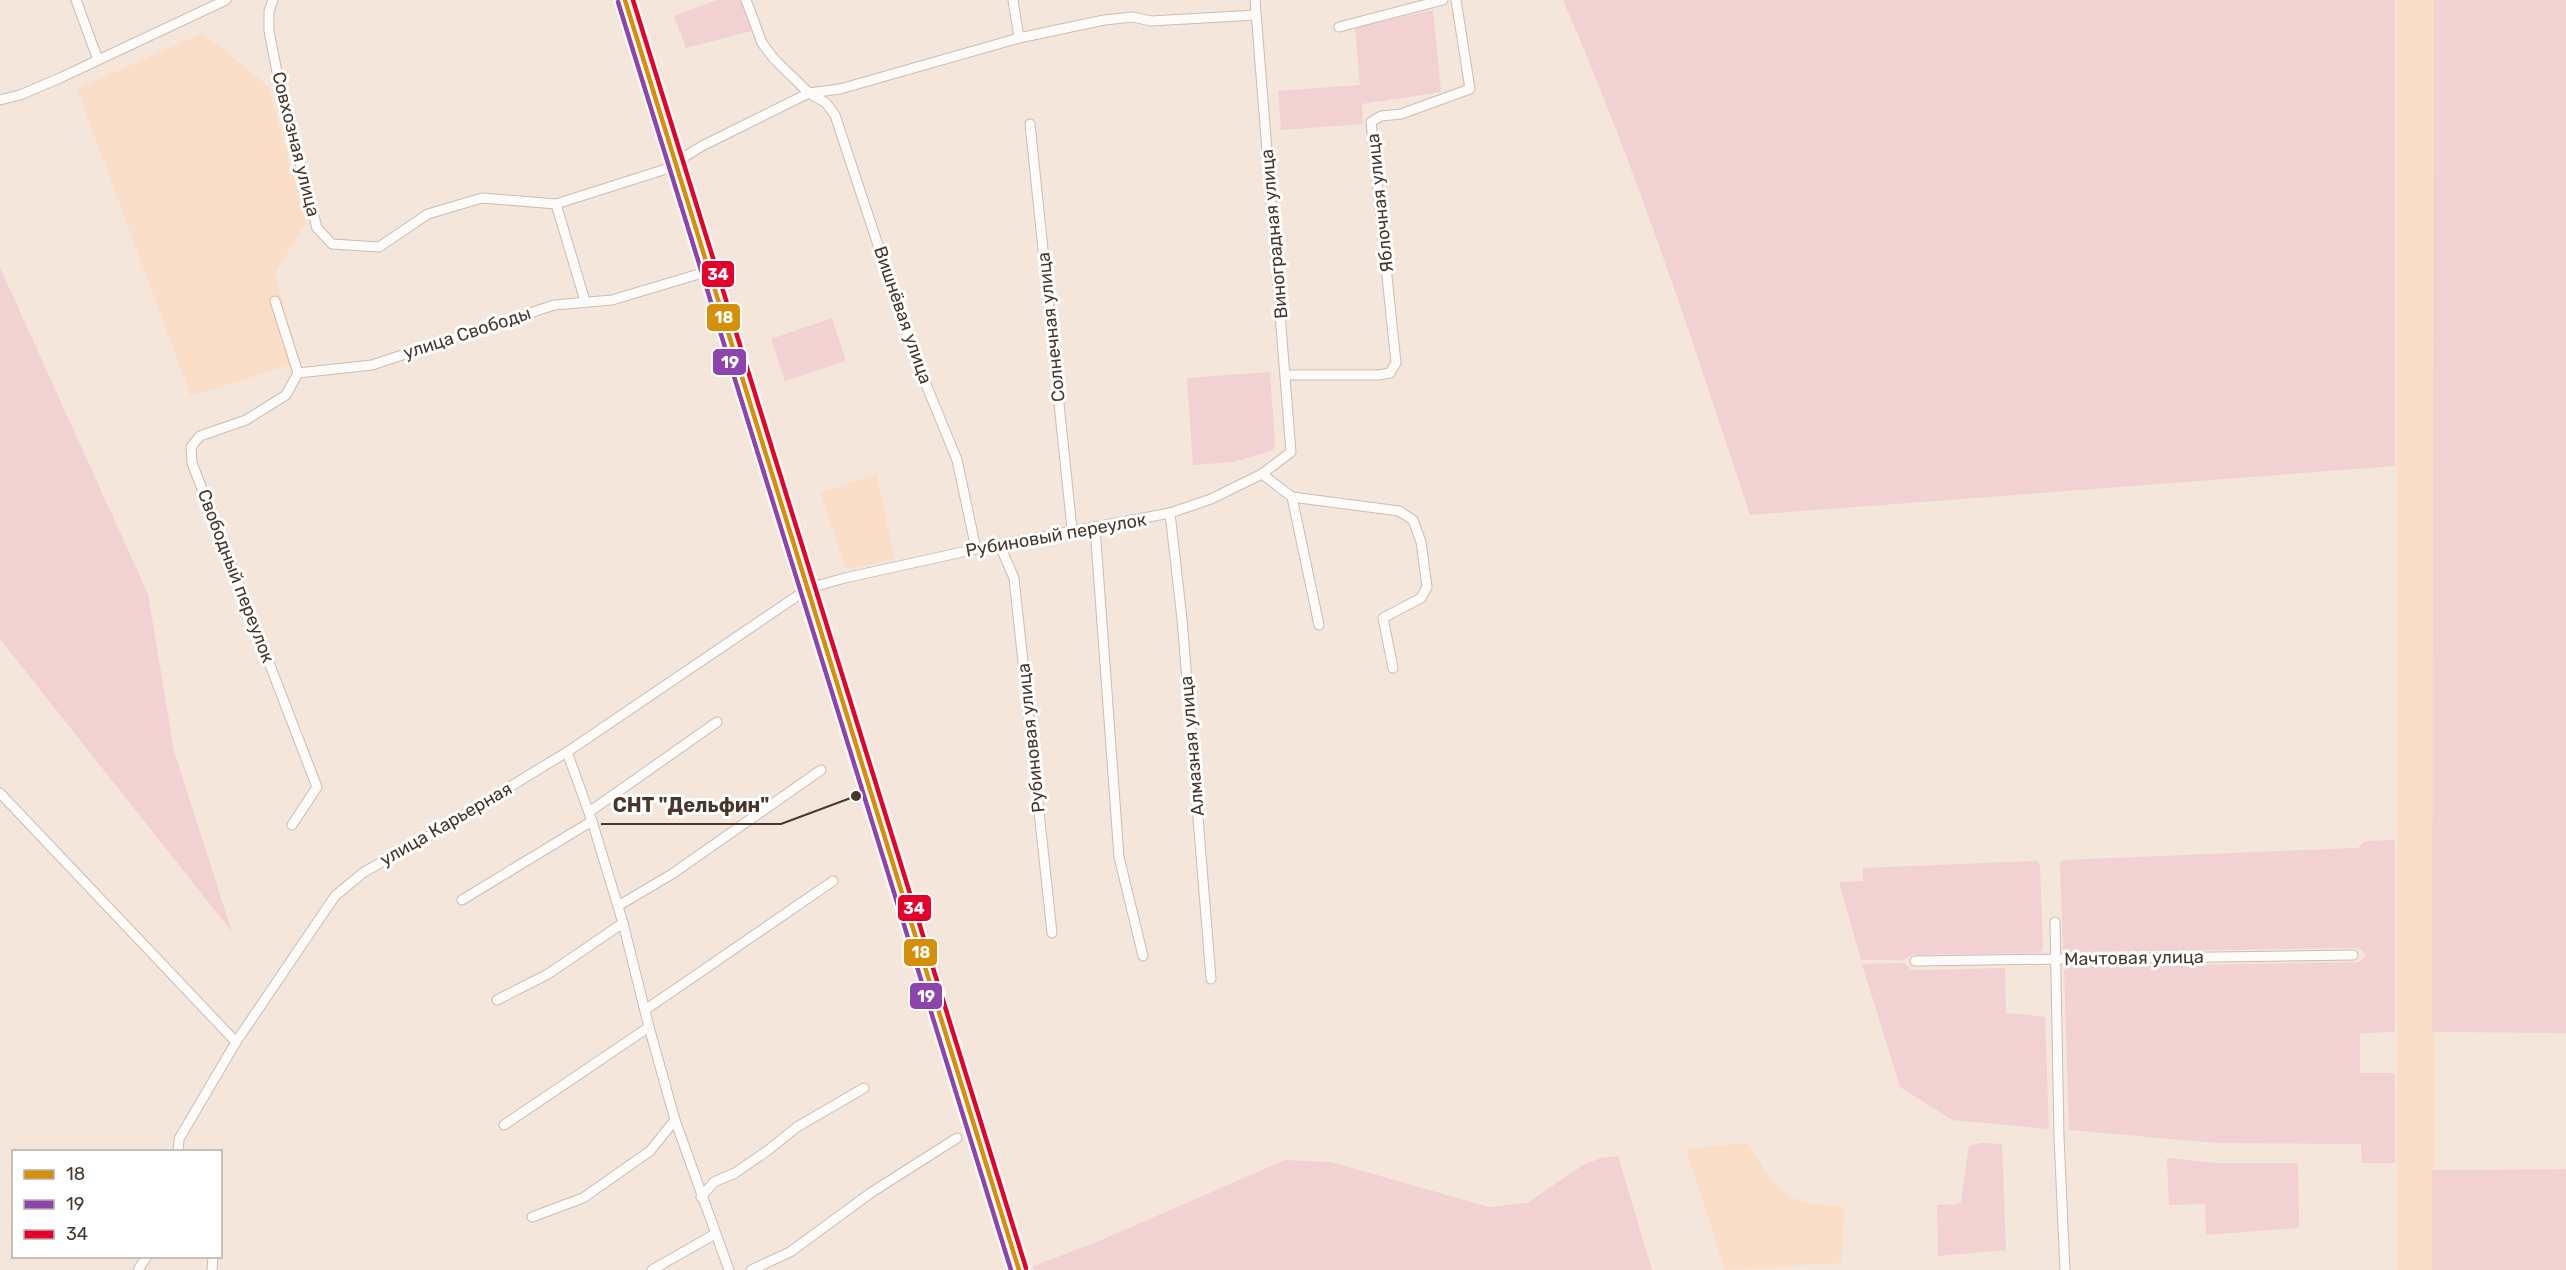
<svg xmlns="http://www.w3.org/2000/svg" width="2566" height="1270" font-family="Rubik,sans-serif">
	<rect width="100%" height="100%" fill="#f4e6da"/>
	<g fill="#fadec7">
		<path d="M2397 0H2436L2434 1270H2397Z"/>
		<path d="M203 33 269 87 306 223 275 273 299 362 191 396 77 89Z"/>
		<path d="M876 474 895 559 846 569 821 493Z"/>
		<path d="M1748 1143 1773 1183 1789 1196 1806 1203 1844 1207 1841 1263 1725 1270 1686 1149Z"/>
	</g>
	<g fill="#f2d1d2">
		<path d="M717 0H740L752 31 686 48 674 16Z"/>
		<path d="M1563 0H2395V466L1750 515C1693 342 1636 167 1563 0Z"/>
		<path d="M2434 0H2566V1033L2432 1032Z"/>
		<path d="M1433 10 1441 92 1362 104 1363 124 1281 130 1278 91 1360 85 1355 27Z"/>
		<path d="M0 268 148 594 174 751 232 932 0 639Z"/>
		<path d="M832 318 846 361 785 381 771 339Z"/>
		<path d="M1270 372 1275 444 1273 450 1234 462 1193 465 1187 378Z"/>
		<path d="M2395 840V1032L2360 1033V1073H2395V1163H2362L2361 1144 2217 1143 2069 1130 2064 970 2067 967 2359 962 2366 955 2359 948 2066 952 2063 949 2060 863 2063 860 2354 848H2358L2365 841Z"/>
		<path d="M2037 861 2040 864 2043 949 2040 953 1912 955 1903 960H1861L1839 882 1863 881V868Z"/>
		<path d="M1904 963 1912 970 2005 968 2006 1013 2045 1017 2049 1129 1952 1120 1900 1087 1862 964Z"/>
		<path d="M1981 1143 2002 1144 2006 1250 1938 1256 1937 1205 1956 1204 1961 1202 1969 1146Z"/>
		<path d="M1618 1156 1652 1270H1034L1033 1266 1092 1244 1285 1160 1331 1162 1489 1207 1527 1203 1583 1165 1601 1158Z"/>
		<path d="M2167 1158 2217 1163H2298L2299 1228 2206 1235 2205 1204 2169 1205Z"/>
		<path d="M2566 1169V1270H2432V1170Z"/>
	</g>
	<g fill="none" stroke-linecap="round" stroke-linejoin="round">
		<g stroke="#cbbdb2" stroke-width="11">
			<g id="minor">
				<path d="M76 0 98 60"/>
				<path d="M273 0 269 11V31L278 77 317 228 332 244 379 247 428 214 482 198 556 204 663 170 702 146 809 93 840 89 1019 38 1104 20 1133 17 1151 21 1256 15"/>
				<path d="M746 0 762 43 775 60 809 93 826 103 835 115 916 360 957 460 976 549"/>
				<path d="M1013 0 1019 38"/>
				<path d="M1339 27 1443 0"/>
				<path d="M0 100 20 95 60 78 226 0"/>
				<path d="M1030 124 1072 529"/>
				<path d="M556 204 585 301"/>
				<path d="M275 301 298 373 372 365 554 305 612 300 709 271"/>
				<path d="M1286 375H1379L1390 373 1396 363 1371 122 1381 116 1401 114 1470 89 1456 0"/>
				<path d="M1262 474 1292 497 1319 625"/>
				<path d="M1292 497 1399 511 1413 520 1421 542 1427 587 1421 598 1383 618 1393 668"/>
				<path d="M1170 513 1182 619 1211 979"/>
				<path d="M1095 527 1119 857 1143 956"/>
				<path d="M1000 546 1014 578 1052 933"/>
				<path d="M567 752 592 821 623 923 649 1027 675 1120 729 1270"/>
				<path d="M0 793 236 1042"/>
				<path d="M589 812 717 722"/>
				<path d="M292 825 317 787 192 463 191 447 200 436 246 420 286 395 298 373"/>
				<path d="M462 900 592 821"/>
				<path d="M618 906 672 874 821 770"/>
				<path d="M2055 922 2059 1137 2065 1270"/>
				<path d="M1915 961 2353 955"/>
				<path d="M497 1000 548 974 623 923"/>
				<path d="M645 1010 833 881"/>
				<path d="M504 1125 649 1027"/>
				<path d="M178 1152 179 1139 236 1042 335 896 364 872 429 836 567 752 809 588 845 578 976 549 1170 513 1211 499 1262 474 1291 452 1255 0"/>
				<path d="M701 1197 714 1182 735 1173 767 1151 797 1127 864 1088"/>
				<path d="M532 1217 583 1198 650 1151 675 1120"/>
				<path d="M138 1270 147 1256"/>
				<path d="M212 1270 213 1256"/>
				<path d="M652 1270 715 1234"/>
				<path d="M751 1270 790 1252 872 1192 957 1138"/>
			</g>
		</g>
		<g stroke="#cbbdb2" stroke-width="17">
			<path id="primary" d="M625 0 1019 1270"/>
		</g>
		<use href="#minor" stroke="#fdfbf9" stroke-width="9"/>
		<use href="#primary" stroke="#fdfbf9" stroke-width="15"/>
		<g stroke="#fff" stroke-width="9">
			<path id="bus-1" d="M625 0 1019 1270"/>
		</g>
		<g stroke="#fff" stroke-width="9">
			<path id="bus-2" d="M618 2 1011 1270"/>
		</g>
		<g stroke="#fff" stroke-width="9">
			<path id="bus-3" d="M633 0 1026 1268"/>
		</g>
		<use href="#bus-1" stroke="#d49008" stroke-width="4.5"/>
		<use href="#bus-2" stroke="#8e44ad" stroke-width="4.5"/>
		<use href="#bus-3" stroke="#e4002b" stroke-width="4.5"/>
	</g>
	<g text-anchor="middle" stroke-width="6" stroke-linejoin="round" paint-order="stroke">
		<g font-size="18" fill="#48372a" stroke="#fff">
			<text transform="translate(296 144) rotate(76)" y="6">Совхозная улица</text>
			<text transform="translate(1380 203) rotate(-96)" y="6">Яблочная улица</text>
			<text transform="translate(1274 234) rotate(-95)" y="6">Виноградная улица</text>
			<text transform="translate(903 315) rotate(71)" y="6">Вишнёвая улица</text>
			<text transform="translate(1051 327) rotate(-96)" y="6">Солнечная улица</text>
			<text transform="translate(467 333) rotate(-18)" y="6">улица Свободы</text>
			<text transform="translate(1056 535) rotate(-10)" y="6">Рубиновый переулок</text>
			<text transform="translate(236 576) rotate(69)" y="6">Свободный переулок</text>
			<text transform="translate(1031 738) rotate(-96)" y="6">Рубиновая улица</text>
			<text transform="translate(1192 746) rotate(-95)" y="6">Алмазная улица</text>
			<text transform="translate(446 824) rotate(-30)" y="6">улица Карьерная</text>
			<text transform="translate(2134 958) rotate(-1)" y="6">Мачтовая улица</text>
		</g>
	</g>
	<path fill="none" stroke="#48372a" stroke-width="2" d="M856 796L781 824H601"/>
	<circle fill="#48372a" stroke="#fff" stroke-width="2" cx="856" cy="796" r="6"/>
	<g font-size="20" text-anchor="middle" font-weight="bold" fill="#48372a" stroke="#fff" stroke-width="6" stroke-linejoin="round" paint-order="stroke">
		<text x="691" y="812">СНТ "Дельфин"</text>
	</g>
	<g stroke="#fff" stroke-width="2">
		<rect x="701" y="260" width="34" height="28" rx="6" fill="#e4002b"/>
		<rect x="706" y="303" width="35" height="29" rx="6" fill="#d49008"/>
		<rect x="712" y="348" width="35" height="28" rx="6" fill="#8e44ad"/>
		<rect x="897" y="894" width="35" height="28" rx="6" fill="#e4002b"/>
		<rect x="903" y="938" width="35" height="29" rx="6" fill="#d49008"/>
		<rect x="909" y="982" width="34" height="28" rx="6" fill="#8e44ad"/>
	</g>
	<g font-size="16" text-anchor="middle" font-weight="bold" fill="#fff">
		<text x="718" y="280">34</text>
		<text x="724" y="323">18</text>
		<text x="730" y="368">19</text>
		<text x="914" y="914">34</text>
		<text x="921" y="958">18</text>
		<text x="926" y="1002">19</text>
	</g>
	<rect x="12" y="1150" width="210" height="108" fill="#ffffff" stroke="#b6afaa" stroke-width="1.5"/>
	<rect x="24" y="1170" width="30" height="9" fill="#d49008" stroke="#b6afaa" stroke-width="1.5"/>
	<text x="66" y="1180" font-size="18" fill="#48372a">18</text>
	<rect x="24" y="1200" width="30" height="9" fill="#8e44ad" stroke="#b6afaa" stroke-width="1.5"/>
	<text x="66" y="1210" font-size="18" fill="#48372a">19</text>
	<rect x="24" y="1230" width="30" height="9" fill="#e4002b" stroke="#b6afaa" stroke-width="1.5"/>
	<text x="66" y="1240" font-size="18" fill="#48372a">34</text>
</svg>
